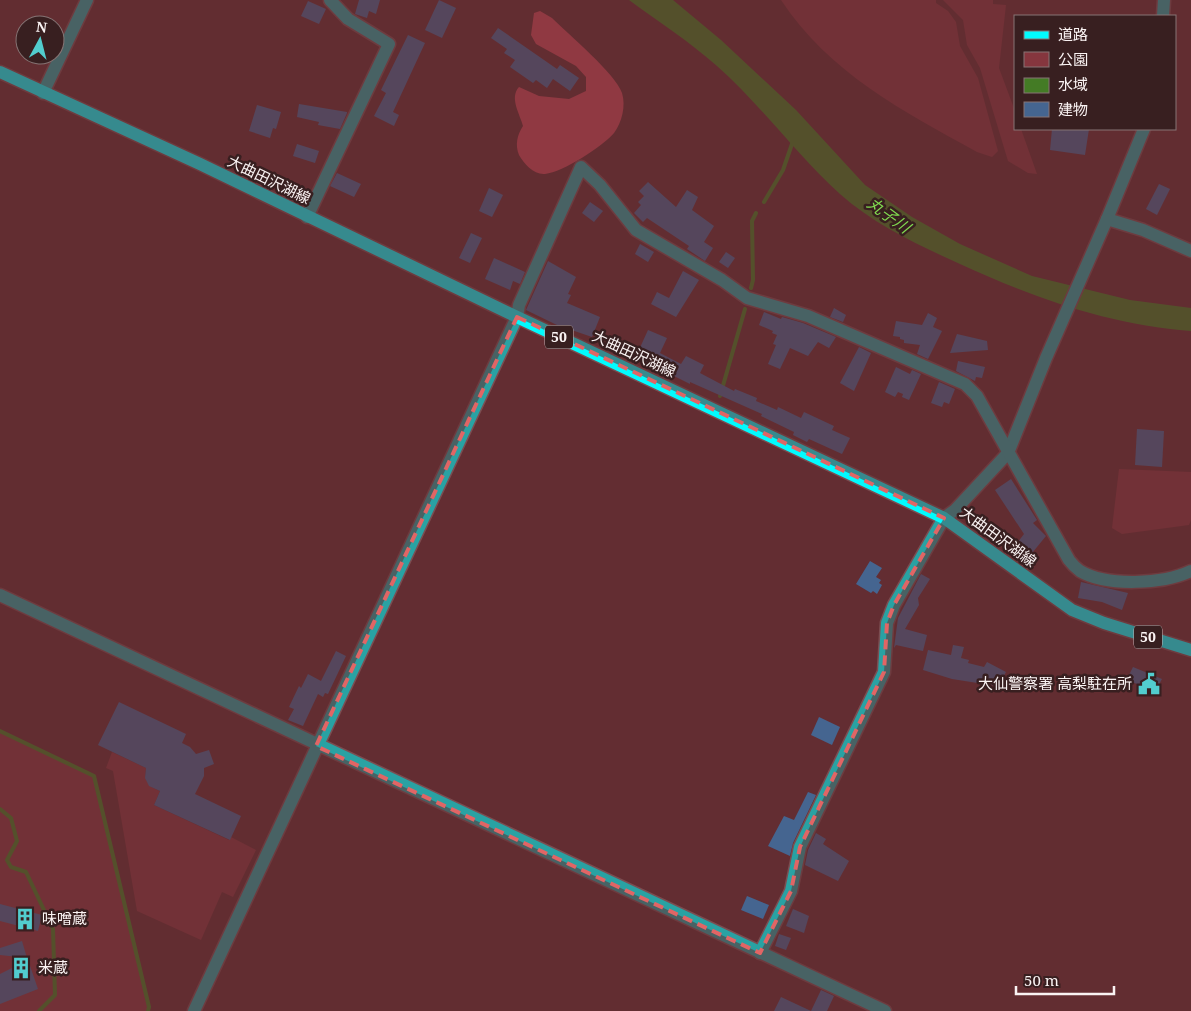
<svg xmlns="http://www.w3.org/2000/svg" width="1191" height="1011" font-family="'Noto Serif','Noto Sans JP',serif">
	<rect width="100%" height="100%" fill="#632d32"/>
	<g fill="#85363e">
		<path d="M781 0H936V3L948 11 956 22 960 46 978 78 998 151 992 157 977 152C903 111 829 73 781 0Z"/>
		<path d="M943 0H993V4L1006 5 999 68 1015 111V129H1021L1037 174 1028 173 1008 161 980 68 967 45 963 20Z"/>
		<path d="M1119 469 1191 472V520L1189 525 1122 534 1112 528Z"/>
		<path d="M0 731 94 776 149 1007 148 1011H0Z"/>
		<path d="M112 752 146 768C144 782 148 786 160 791L154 805 229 840 231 837 256 850 233 897 222 892 201 940 137 911 113 771 106 768Z"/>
	</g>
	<path fill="#c84757" d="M540 11 552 18C568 34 616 74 622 93 626 106 622 122 614 133 602 147 563 172 545 174 534 175 524 164 519 155 515 145 517 135 523 126 520 114 509 98 519 87L539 96 569 99 586 91V77L576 66 536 44 531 35 534 13Z"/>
	<path fill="#447b25" d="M629 0H673L721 40 796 110 865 185 912 217 960 244 1032 276 1130 300 1191 308V331C1110 325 1034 298 960 264 918 245 875 225 840 194 796 154 761 105 717 66 690 42 659 22 629 0Z"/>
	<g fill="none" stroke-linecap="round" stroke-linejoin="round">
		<g stroke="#447b25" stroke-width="4">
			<path d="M764 202 783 170 793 141"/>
			<path d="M751 288 753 280 752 221 756 213"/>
			<path d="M720 396 745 309"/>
			<path d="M0 731 94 776 149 1007 148 1011"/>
			<path d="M0 809 11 818 17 841 7 860 11 867 26 872 53 929 55 995 39 1011"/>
		</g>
	</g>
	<g fill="#456590">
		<path d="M359 0H380L376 14 369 11 367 18 355 14Z"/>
		<path d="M439 0 456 8 442 38 425 30Z"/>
		<path d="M308 1 326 9 319 24 301 16Z"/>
		<path d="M498 28 557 69 560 65 579 78 570 91 553 79 547 88 536 80 533 83 510 67 515 60 504 53 507 49 491 38Z"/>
		<path d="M408 35 425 43 393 112 399 115 394 126 374 116 386 93 381 90Z"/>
		<path d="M299 104 347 112V113L340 129 318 125 319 122 297 117Z"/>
		<path d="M257 105 281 112 276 129 273 128 270 138 249 131Z"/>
		<path d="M1052 129H1089L1085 155 1050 150Z"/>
		<path d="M297 144 319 151 315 163 293 156Z"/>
		<path d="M337 173 361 184 354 197 330 186Z"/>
		<path d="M648 182 676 207 687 190 698 197 692 210 714 226 704 242 713 248 705 261 687 249 689 246 647 218 643 222 634 213 641 205 638 202 644 196 639 191Z"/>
		<path d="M1159 184 1170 189 1157 215 1146 209Z"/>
		<path d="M489 188 503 195 492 217 479 211Z"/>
		<path d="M590 202 603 211 594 222 582 213Z"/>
		<path d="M471 233 482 238 470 263 459 258Z"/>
		<path d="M640 244 654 252 648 262 635 254Z"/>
		<path d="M726 252 735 258 728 268 719 262Z"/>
		<path d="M494 258 525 272 520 284 513 281 510 290 485 279Z"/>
		<path d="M548 261 576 277 568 294 571 295 567 303 600 317 592 337 557 325 526 310Z"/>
		<path d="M683 271 699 280 676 317 651 304 657 292 669 298Z"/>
		<path d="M834 308 846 315 843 322 830 317Z"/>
		<path d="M764 312 781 319 782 317 803 323 836 337 829 348 818 342 808 356 790 348 780 369 768 364 776 345 773 344 777 335 772 333 773 331 759 325Z"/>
		<path d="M928 313 937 318 933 327 942 331 928 359 917 354 920 345 904 343V340L900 339V337L893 336 896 321 922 325Z"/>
		<path d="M648 330 667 338 660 353 681 364 686 356 704 365 700 373 734 391 735 389 757 398 756 401 777 410 778 407 801 418 804 412 834 426 832 430 850 438 842 454 809 439 807 442 793 435 794 432 761 416 762 414 690 382V384L642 360 644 355 638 352Z"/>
		<path d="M957 334 987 341 988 350 950 353Z"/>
		<path d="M859 347 871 353 854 391 840 383Z"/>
		<path d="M958 361 985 367 982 378 976 377 975 381 973 380 956 371Z"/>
		<path d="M896 367 910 374 912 370 921 374 909 400 902 397 903 394 898 392 895 397 885 392Z"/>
		<path d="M939 382 955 389 949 404 944 402 942 407 931 403Z"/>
		<path d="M1137 429 1164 431 1162 467 1135 465Z"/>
		<path d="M1011 479 1037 520 1033 523 1046 536 1028 558 1014 547 1024 534 995 490Z"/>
		<path d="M870 561 882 568 876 577 881 580 879 583 882 585 877 594 873 591 871 593 856 584Z"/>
		<path d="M921 574 930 579 918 598 919 605 905 629 927 635 923 651 896 645 894 648 898 618Z"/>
		<path d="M1081 582 1128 593 1122 610 1102 602 1078 598Z"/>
		<path d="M953 645 964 647 961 658 969 660 968 663 984 667 987 662 1006 672 997 688 985 681 984 684 952 679 923 670 928 650 951 655Z"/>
		<path d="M336 651 346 656 328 694 325 693 323 697 318 694 303 726 288 720 294 709 289 707 299 686 301 688 308 674 321 681Z"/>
		<path d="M1133 667 1162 679 1155 692 1130 681 1131 679 1128 677Z"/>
		<path d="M119 702 186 734 182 743 190 747 196 754 209 750 214 764 204 768V776L195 794 241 816 230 840 154 805 160 791 149 786 145 778 146 768 98 745Z"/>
		<path d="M819 717 840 727 832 745 811 735Z"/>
		<path d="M808 792 816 795 793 843 790 856 768 846 784 816 794 820Z"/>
		<path d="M816 833 826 839 823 844 849 861 838 881 805 865 808 850Z"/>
		<path d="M747 896 769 905 763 919 741 910Z"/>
		<path d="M0 904 42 915 38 931 0 921Z"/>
		<path d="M793 909 809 916 804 933 786 926Z"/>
		<path d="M779 934 791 938 786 950 775 946Z"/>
		<path d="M22 941 27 958 0 955V948Z"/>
		<path d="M28 960 38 989 0 1004V974Z"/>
		<path d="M821 990 834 996 827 1011H774L781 997 811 1011Z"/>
	</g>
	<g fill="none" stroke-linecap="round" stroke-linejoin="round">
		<g stroke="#7b4d51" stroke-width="15">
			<g id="minor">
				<path d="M1163 16 1164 0"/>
				<path d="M43 93 87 0"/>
				<path d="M1144 129 1107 219 1143 230 1191 251"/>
				<path d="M307 217 389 44 348 19 330 0"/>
				<path d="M0 595 885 1011"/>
				<path d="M760 953 791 891 800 847 884 672 887 623 894 605 944 518 955 510 1008 453 1046 358 1107 219"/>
				<path d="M194 1011 517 317 519 305 581 167 600 185 636 230 722 280 747 298 808 316 965 384 977 396 1069 560C1072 564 1076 568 1080 571 1107 587 1164 584 1191 571"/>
			</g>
		</g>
		<g stroke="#7b4d51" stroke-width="15">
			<path id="major" d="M0 72 200 164 517 317 944 518 1072 610 1104 623 1191 650"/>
		</g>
		<use href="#minor" stroke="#29a2a3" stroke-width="12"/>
		<use href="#major" stroke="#02fbfe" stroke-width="12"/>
	</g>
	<path d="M0 0H1191V1011H0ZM517 317 944 518 894 605 887 623 884 672 800 847 791 891 760 953 316 746Z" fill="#632d32" fill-opacity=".55" fill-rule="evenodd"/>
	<path fill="none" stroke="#e16565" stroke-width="4" stroke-dasharray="10 6" stroke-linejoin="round" d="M517 317 944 518 894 605 887 623 884 672 800 847 791 891 760 953 316 746Z"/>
	<defs>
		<g id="civic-bare" transform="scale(1.725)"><path d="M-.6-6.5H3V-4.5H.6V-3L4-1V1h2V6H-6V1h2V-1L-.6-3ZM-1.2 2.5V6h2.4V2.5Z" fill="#52cdce" stroke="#381f20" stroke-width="2.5" paint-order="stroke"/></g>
		<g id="building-bare" transform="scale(1.725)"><path d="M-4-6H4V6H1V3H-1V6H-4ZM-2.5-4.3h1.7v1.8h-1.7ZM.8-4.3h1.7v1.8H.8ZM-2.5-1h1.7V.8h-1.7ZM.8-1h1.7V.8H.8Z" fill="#52cdce" stroke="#381f20" stroke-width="2.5" paint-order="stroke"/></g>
	</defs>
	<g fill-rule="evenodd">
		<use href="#civic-bare" x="1149" y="684"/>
		<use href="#building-bare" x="25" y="919"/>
		<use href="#building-bare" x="21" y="968"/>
	</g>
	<g text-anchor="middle" stroke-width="5" stroke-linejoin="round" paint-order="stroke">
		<g fill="#381f20" stroke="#c0b3b4" stroke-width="1">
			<rect x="545" y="325.5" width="28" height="23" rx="4"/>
			<rect x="1134" y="625.5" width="28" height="23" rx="4"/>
		</g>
		<g font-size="14" font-weight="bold" fill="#faf3f3">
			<text x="559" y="342">50</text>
			<text x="1148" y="642">50</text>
		</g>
		<g font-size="15" fill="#faf3f3" stroke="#381f20">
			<text transform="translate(269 180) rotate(26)" y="5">大曲田沢湖線</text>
			<text transform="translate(634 354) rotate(25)" y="5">大曲田沢湖線</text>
			<text transform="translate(998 537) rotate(36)" y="5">大曲田沢湖線</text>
		</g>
		<g font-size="15" fill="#faf3f3" stroke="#381f20" text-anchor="start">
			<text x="1132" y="689" text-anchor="end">大仙警察署 高梨駐在所</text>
			<text x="42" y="924">味噌蔵</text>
			<text x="38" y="973">米蔵</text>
		</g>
		<g font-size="16" font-style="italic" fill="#80da50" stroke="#381f20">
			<text transform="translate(889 215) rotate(36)" y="6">丸子川</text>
		</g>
	</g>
	<rect x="1014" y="15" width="162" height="115" fill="#381f20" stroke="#867474"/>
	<rect x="1024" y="31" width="25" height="8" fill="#02fbfe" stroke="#867474"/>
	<text x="1058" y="40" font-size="15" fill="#faf3f3">道路</text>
	<rect x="1024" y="52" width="25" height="15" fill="#85363e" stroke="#867474"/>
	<text x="1058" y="65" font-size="15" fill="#faf3f3">公園</text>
	<rect x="1024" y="78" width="25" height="15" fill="#447b25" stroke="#867474"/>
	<text x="1058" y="90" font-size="15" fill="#faf3f3">水域</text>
	<rect x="1024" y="102" width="25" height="15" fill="#456590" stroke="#867474"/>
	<text x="1058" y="115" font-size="15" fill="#faf3f3">建物</text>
	<g transform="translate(40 40) rotate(7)"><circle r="24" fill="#381f20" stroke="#867474"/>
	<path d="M0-4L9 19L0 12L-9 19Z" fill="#52cdce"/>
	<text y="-8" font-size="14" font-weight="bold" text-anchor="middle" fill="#faf3f3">N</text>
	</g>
	<path d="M1016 986v8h98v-8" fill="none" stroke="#faf3f3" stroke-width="2.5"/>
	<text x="1024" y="986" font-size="15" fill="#faf3f3" stroke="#381f20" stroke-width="4" paint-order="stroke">50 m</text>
</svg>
